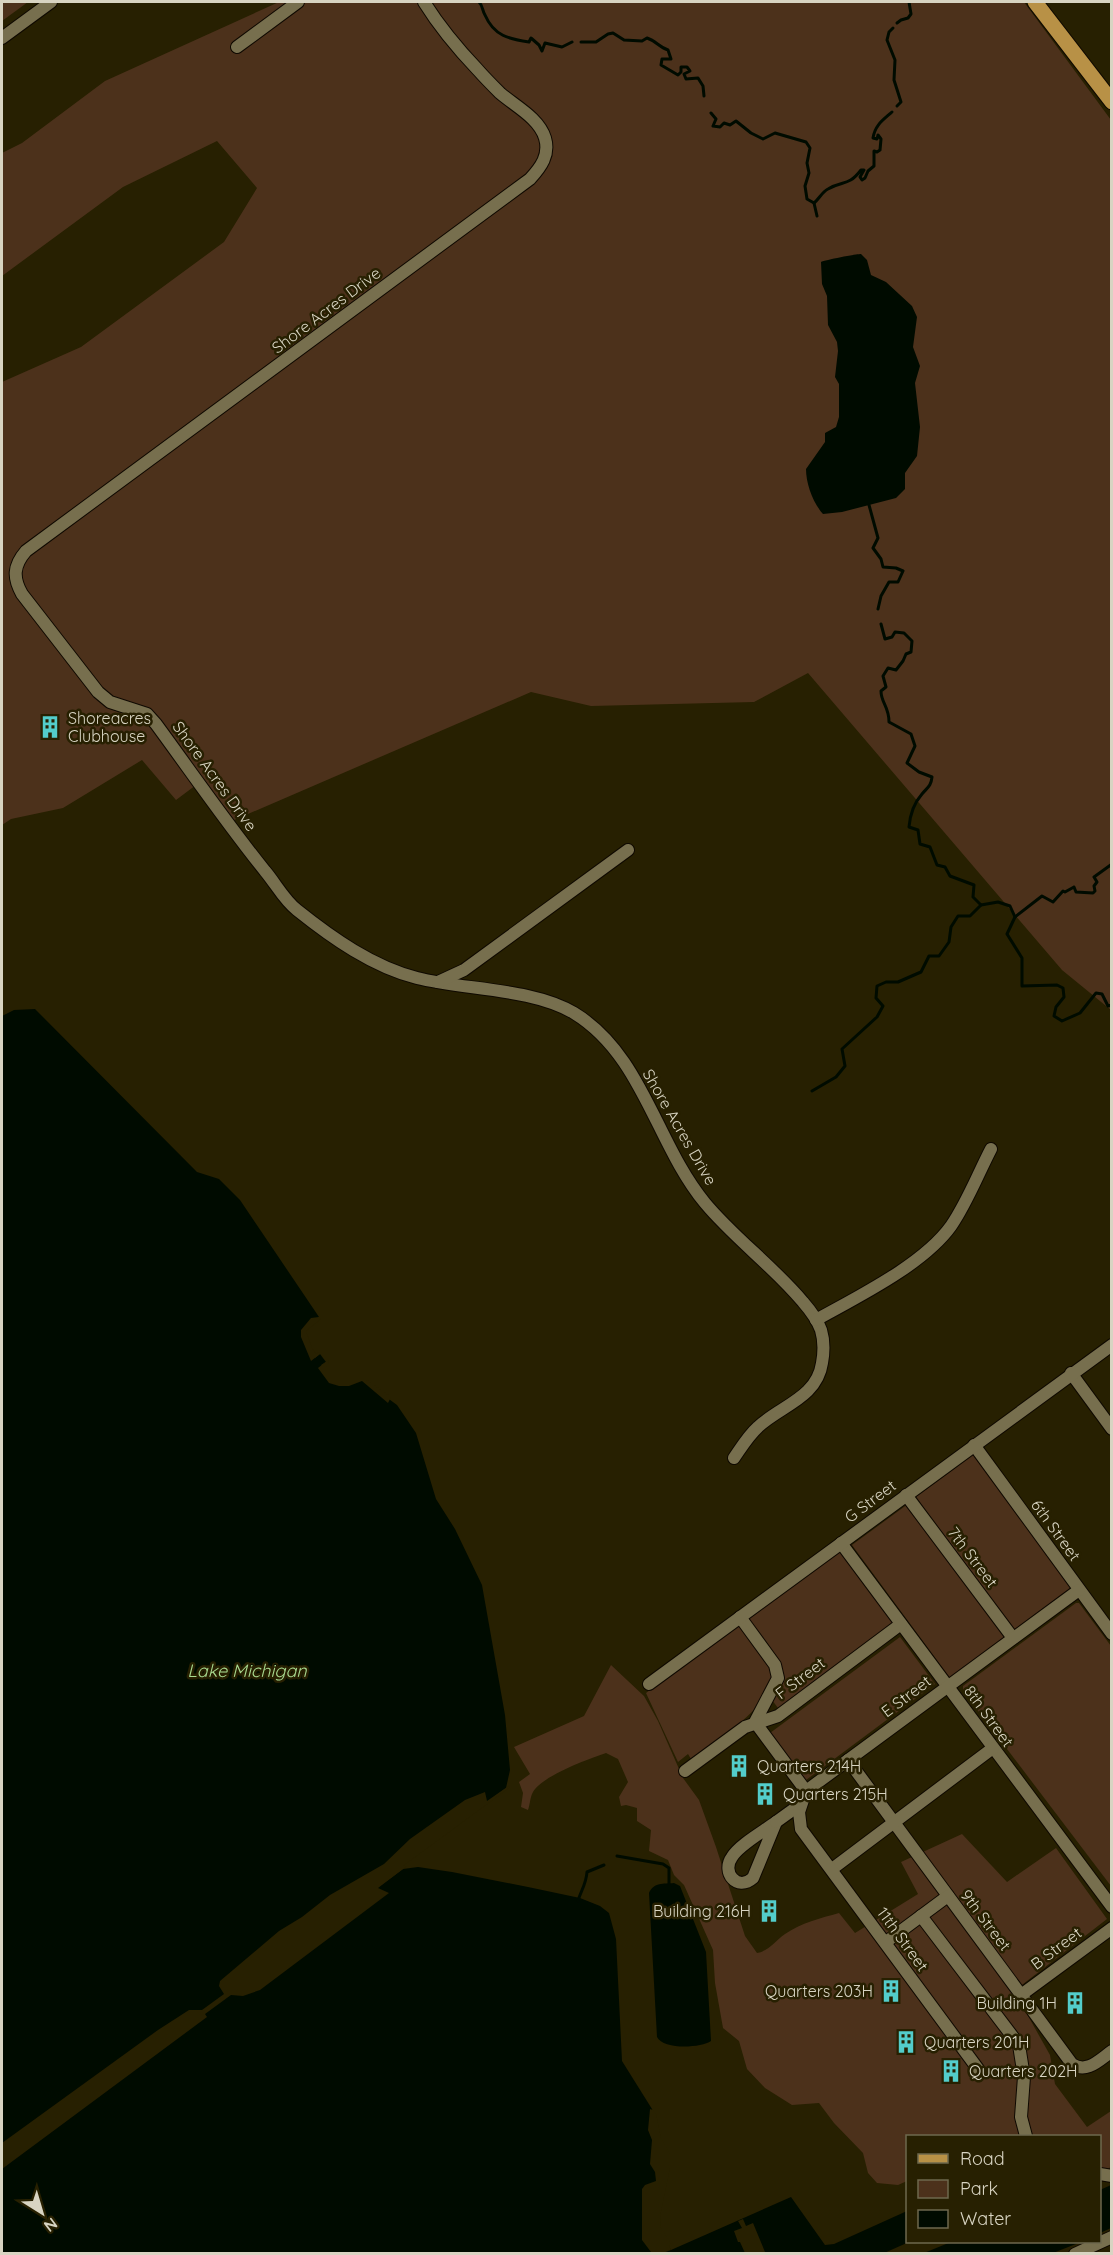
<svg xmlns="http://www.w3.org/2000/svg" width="1113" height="2255" font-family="Quicksand,sans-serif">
	<rect width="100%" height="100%" fill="#272001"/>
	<g fill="#4c311b">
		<path d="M2 2H28L2 21Z"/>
		<path d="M279 2H1024L1111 120V1010L1062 970 808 673 754 702 591 706 531 692 234 820 204 779 176 800 142 760 63 808 11 819 2 825V382L81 347 224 242 257 188 217 141 123 187 2 276V153L22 143 105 81Z"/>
		<path d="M973 1455 1072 1587 1014 1630 916 1497Z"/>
		<path d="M908 1504 1006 1637 950 1678 852 1545Z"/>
		<path d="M841 1548 895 1621 778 1708 772 1700 783 1682 782 1665 747 1618Z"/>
		<path d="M1076 1603H1079L1111 1646V1886L963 1691V1686Z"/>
		<path d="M740 1623C748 1635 769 1656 773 1669 781 1701 713 1743 691 1759L688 1754 678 1762 646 1693Z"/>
		<path d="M900 1637 935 1684 806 1780 770 1733Z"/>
		<path d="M611 1665 644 1696 658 1721 683 1778 699 1800 716 1847 745 1936 757 1953C769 1951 775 1941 785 1934 801 1923 821 1918 839 1913L855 1933 918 1894 901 1862 962 1834 1007 1882 1056 1848 1107 1919 1014 1991 1050 2055 1055 2084 1087 2127 1111 2111V2167L1100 2173V2136H908L907 2181 898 2185 877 2183 868 2173 863 2153 834 2123 819 2103 792 2105 765 2088 747 2069 739 2041 723 2028 715 1983 713 1950 684 1885 674 1875 668 1860 649 1851 651 1830 637 1821V1808L626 1805 621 1806 619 1797 628 1782 618 1759 606 1753C588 1759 542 1776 533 1792 530 1797 530 1805 528 1810L521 1807 523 1793 519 1782 530 1774 514 1747 584 1716Z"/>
	</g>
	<g fill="#000b00">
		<path d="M861 254 867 260 871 275 886 282 912 306 917 317 913 347 920 366 915 383 920 427 917 456 905 473V489L896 498 842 512 823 514C813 503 806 484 806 469L825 442V433L836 427 839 417V384L835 377 838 351 837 342 828 325 827 296 822 284 821 262C825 260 856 254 861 254Z"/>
		<path d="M35 1009 197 1172 219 1179 240 1200 319 1317 303 1330 315 1358 320 1354 326 1362 321 1365 337 1380H363L397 1405 416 1433 436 1499 455 1529 482 1585 505 1715 510 1770 506 1788 289 1945 293 1950 403 1869 418 1867 452 1872 528 1887 580 1898 600 1906 609 1913 616 1939 622 2061 652 2109 656 2125 658 2229 671 2250 791 2197 825 2245 834 2244 907 2211 909 2242 882 2254 2 2253V1016L14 1010Z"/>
		<path d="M674 1883 680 1886 706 1952 711 2041C701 2048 663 2050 657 2037L649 1893C654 1882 663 1884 674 1883Z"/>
		<path d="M1111 2185V2228L1100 2233V2190Z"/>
		<path d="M951 2242H1081L1053 2253H924Z"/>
	</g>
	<g fill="#272001">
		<path d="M319 1317 321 1319 306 1331 312 1348 316 1354 319 1352 320 1354 311 1361 301 1337V1330L311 1318Z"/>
		<path d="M328 1360 329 1363 326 1366 338 1378H364L391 1397 388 1403 362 1381 349 1386H339L329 1383 318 1368Z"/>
		<path d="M510 1785 509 1788 403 1866H407L378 1888 389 1893 260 1990 243 1996 231 1995 205 2014 207 2017 2 2169V2143L158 2030 189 2010H202L224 1994 219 1986 220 1981 279 1931 302 1917 330 1895 384 1864 410 1839 465 1800 485 1792 487 1801Z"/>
		<path d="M650 2109 653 2110 656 2114 661 2138 670 2154V2168L660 2216 661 2228 671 2244 669 2245 671 2250 663 2253H649L651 2252 642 2240V2189L645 2185 656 2181 655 2172 650 2164 652 2140 648 2130Z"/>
		<path d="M743 2219 746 2226 753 2223 765 2252 768 2253H745L740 2242H738L734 2231 742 2228 738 2221Z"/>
	</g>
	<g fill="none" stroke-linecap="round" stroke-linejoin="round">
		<g stroke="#000b00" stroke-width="3">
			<path d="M479 2C483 6 482 10 485 15 494 36 509 39 529 42L531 38 539 45 542 51 545 43 562 47 572 42"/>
			<path d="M897 23 901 20 908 18 911 14 909 2"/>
			<path d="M893 28 889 32 887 40 895 60 894 80 901 102 897 106"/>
			<path d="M581 42H596L608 34 613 33 624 40 642 41 647 38C656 41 659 47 668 50L671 59H662L661 65 678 75 681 72V67H687L690 71 684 74 686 79 698 78 703 86 704 96"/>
			<path d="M711 113 716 119 713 126 720 127 724 123 730 125 736 121 751 133 763 139 775 133 806 142 810 148 807 163 809 173 805 186 807 199 814 203 817 216"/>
			<path d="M814 203C819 199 822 192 828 189 843 180 848 187 861 170H864L860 177 862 180 865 178 868 171 874 166V151L877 152 880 150 881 139 878 135 877 139 873 138C875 125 883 120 892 112"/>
			<path d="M869 505 878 538 873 548 881 559 883 567 896 568 903 571 898 582H889L881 596 878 609"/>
			<path d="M881 624 885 639 892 637 895 632 904 633 912 641 911 652 906 654 903 661 896 670 888 668 883 676 886 687 881 691C881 703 889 706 889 722L911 734 915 746 907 763 919 772 932 777C931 786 928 787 922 794 914 803 910 815 909 827L918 830 920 844 930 847 937 865 945 867 950 876 974 885 973 897 981 905 998 902 1010 906 1015 917"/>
			<path d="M1112 864 1094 877 1097 882 1094 886 1095 891 1093 893 1076 892 1074 887 1065 892 1063 891 1053 902 1042 896 1015 917 1007 934 1022 958V986L1057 985 1063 988 1064 997 1056 1007 1054 1016 1062 1021 1080 1013 1096 993 1102 994 1108 1006 1112 1005"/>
			<path d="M812 1091 836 1077 845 1066 842 1049 877 1017 883 1006 876 998 877 986 886 982H898L921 972 929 956H939L949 942 951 927 958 916H970L981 905"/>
			<path d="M617 1856 663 1864 669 1868V1883"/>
			<path d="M578 1901C581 1890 586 1885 587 1872L604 1865"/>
		</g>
		<g stroke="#0f0900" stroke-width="14">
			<g id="minor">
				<path d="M424 2C439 26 458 49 478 70 485 78 493 86 500 93 515 106 539 118 545 138 550 155 541 167 530 179L26 551C13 566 13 578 22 594L98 692 110 702 147 714 156 724C192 773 227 824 265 871 276 884 284 900 297 910 332 938 373 967 417 978 464 990 532 988 574 1013 643 1055 656 1144 705 1203 735 1239 773 1266 803 1302 810 1310 817 1319 821 1330 824 1340 824 1352 822 1363 817 1398 780 1406 758 1427 748 1436 741 1448 734 1458"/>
				<path d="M2 38 51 2"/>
				<path d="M237 47 298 2"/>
				<path d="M438 982 464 970 628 850"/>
				<path d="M816 1320C857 1297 923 1265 951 1226 967 1203 978 1174 991 1149"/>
				<path d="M1071 1373 1112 1429"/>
				<path d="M974 1445 1112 1634"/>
				<path d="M906 1495 1013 1638"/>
				<path d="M841 1543 1112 1907"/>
				<path d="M740 1617 775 1665 778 1678 755 1722 806 1791"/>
				<path d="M649 1684 1112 1345"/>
				<path d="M848 1760 1072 2064C1087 2074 1099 2060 1112 2051"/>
				<path d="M685 1771 745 1727 778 1716 901 1624"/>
				<path d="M776 1822 753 1878C737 1892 721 1872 732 1857 739 1845 764 1831 776 1822Z"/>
				<path d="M776 1822 801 1804"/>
				<path d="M832 1869 993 1748"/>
				<path d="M921 1916 1019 2045 1024 2077 1021 2117 1026 2136"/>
				<path d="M886 1942 948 1896"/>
				<path d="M1021 1995 1112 1928"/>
				<path d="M978 2069 801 1829 799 1812 806 1791 1079 1590"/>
				<path d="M1100 2174 1112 2176"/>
				<path d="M1075 2254 1112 2237"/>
			</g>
		</g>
		<g stroke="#0f0900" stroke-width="17">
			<path id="major" d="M1035 2 1112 102"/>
		</g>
		<use href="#minor" stroke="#776f4e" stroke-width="12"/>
		<use href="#major" stroke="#b89146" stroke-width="15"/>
	</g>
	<defs>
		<g id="building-bare" transform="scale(1.8)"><path d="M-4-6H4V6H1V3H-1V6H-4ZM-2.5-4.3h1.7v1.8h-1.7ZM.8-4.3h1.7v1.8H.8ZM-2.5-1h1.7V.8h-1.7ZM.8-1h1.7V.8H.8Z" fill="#53cdcb" stroke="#272001" stroke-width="2.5" paint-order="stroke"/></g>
	</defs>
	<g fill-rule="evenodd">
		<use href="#building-bare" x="50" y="727"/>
		<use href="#building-bare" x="739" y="1766"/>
		<use href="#building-bare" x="765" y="1794"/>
		<use href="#building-bare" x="769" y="1911"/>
		<use href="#building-bare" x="891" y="1991"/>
		<use href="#building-bare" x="1075" y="2003"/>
		<use href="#building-bare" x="906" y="2042"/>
		<use href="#building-bare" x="951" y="2071"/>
	</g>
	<g text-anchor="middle" stroke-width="5" stroke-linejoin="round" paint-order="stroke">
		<g font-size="16" fill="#d8d4c2" stroke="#272001">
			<text transform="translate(326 310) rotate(-37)" y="6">Shore Acres Drive</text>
			<text transform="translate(215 776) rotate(54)" y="6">Shore Acres Drive</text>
			<text transform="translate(680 1127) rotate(60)" y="6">Shore Acres Drive</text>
			<text transform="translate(870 1501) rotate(-37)" y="6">G Street</text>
			<text transform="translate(1056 1530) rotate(54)" y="6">6th Street</text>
			<text transform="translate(973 1557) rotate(53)" y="6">7th Street</text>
			<text transform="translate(800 1678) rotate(-37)" y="6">F Street</text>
			<text transform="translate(906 1696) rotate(-37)" y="6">E Street</text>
			<text transform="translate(989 1716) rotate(54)" y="6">8th Street</text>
			<text transform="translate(986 1920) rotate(53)" y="6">9th Street</text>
			<text transform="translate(903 1939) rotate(54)" y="6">11th Street</text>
			<text transform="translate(1056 1948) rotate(-37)" y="6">B Street</text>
		</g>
		<g font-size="16" fill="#d8d4c2" stroke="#272001" text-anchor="start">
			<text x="68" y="724">Shoreacres<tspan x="68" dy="18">Clubhouse</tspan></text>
			<text x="757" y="1772">Quarters 214H</text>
			<text x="783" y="1800">Quarters 215H</text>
			<text x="751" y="1917" text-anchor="end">Building 216H</text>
			<text x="873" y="1997" text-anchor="end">Quarters 203H</text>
			<text x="1057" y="2009" text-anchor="end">Building 1H</text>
			<text x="924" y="2048">Quarters 201H</text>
			<text x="969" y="2077">Quarters 202H</text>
		</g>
		<g font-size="18" font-style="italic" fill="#a9da90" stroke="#272001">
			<text x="247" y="1677">Lake Michigan</text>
		</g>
	</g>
	<rect width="1113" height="2255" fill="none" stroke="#d8d4c2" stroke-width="6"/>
	<rect x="906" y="2135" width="195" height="108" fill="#272001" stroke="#6e684e" stroke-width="1.5"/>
	<rect x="918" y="2154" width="30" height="9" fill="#b89146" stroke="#6e684e" stroke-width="1.5"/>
	<text x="960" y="2165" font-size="18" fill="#d8d4c2">Road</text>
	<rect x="918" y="2180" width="30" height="18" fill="#4c311b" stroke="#6e684e" stroke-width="1.5"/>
	<text x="960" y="2195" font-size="18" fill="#d8d4c2">Park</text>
	<rect x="918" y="2210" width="30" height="18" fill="#000b00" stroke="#6e684e" stroke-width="1.5"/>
	<text x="960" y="2225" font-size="18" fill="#d8d4c2">Water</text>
	<g transform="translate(42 2213) rotate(143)" stroke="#272001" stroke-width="4.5" paint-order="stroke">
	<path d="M0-4.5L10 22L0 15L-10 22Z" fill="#d8d4c2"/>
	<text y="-9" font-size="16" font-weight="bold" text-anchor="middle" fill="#d8d4c2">N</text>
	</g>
</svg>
